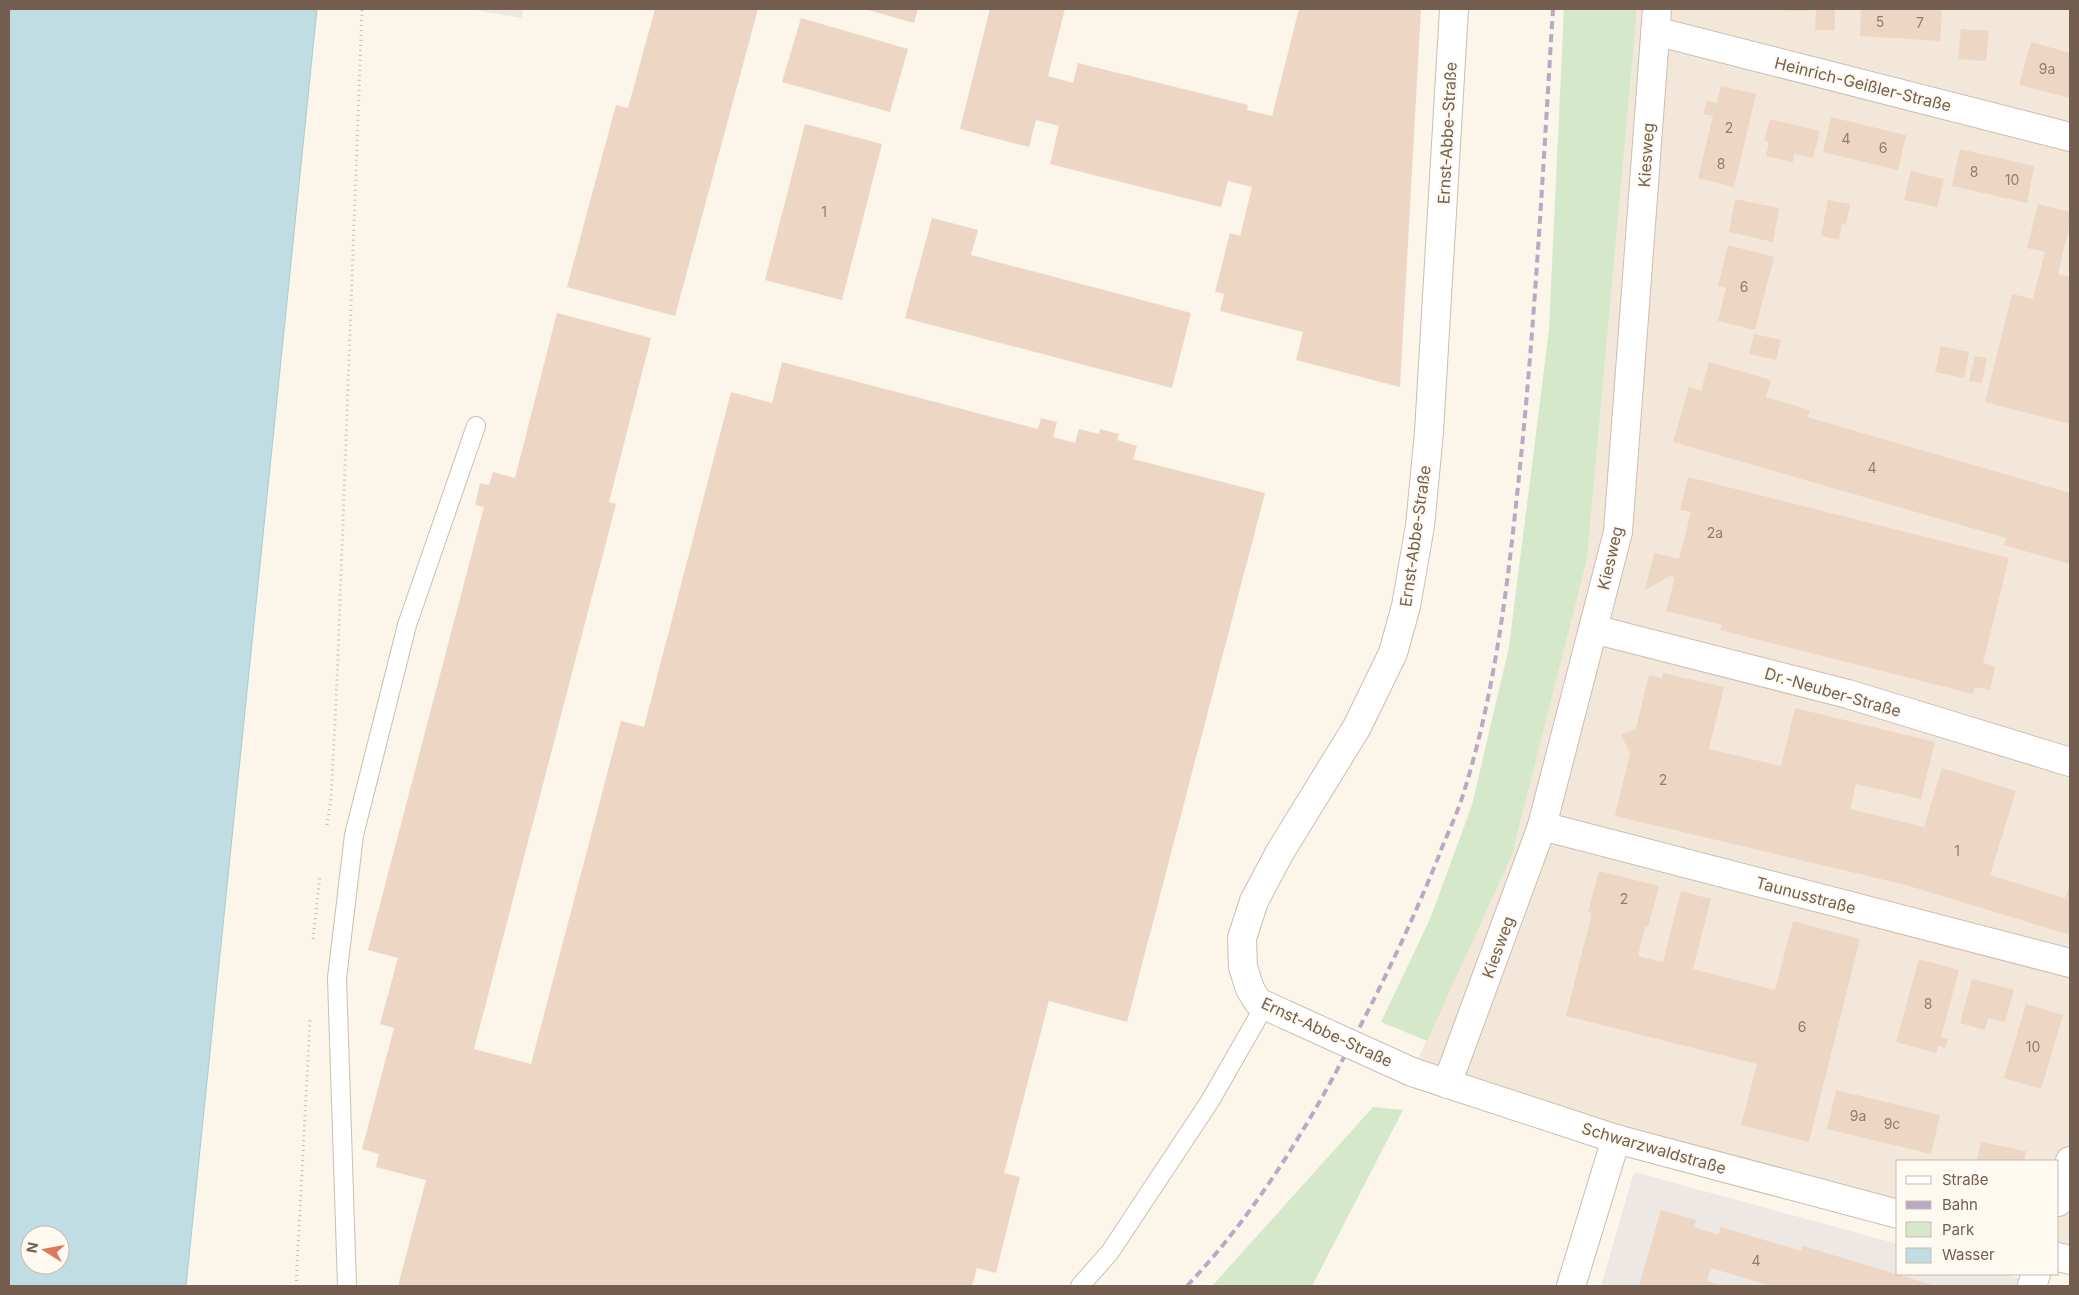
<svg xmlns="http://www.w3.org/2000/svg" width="2079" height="1295" font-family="Inter,sans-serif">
	<rect width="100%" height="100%" fill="#fbf5ea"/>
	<path fill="#f2e7d9" d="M1637 9H2070V1260L2058 1257V1161H1898V1214L1412 1072 1512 855 1587 559Z"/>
	<g fill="#ede8e3">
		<path d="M470 9H523L522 18Z"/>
		<path d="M1634 1172 1898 1244V1274H2004L2049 1286H1601Z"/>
	</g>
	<g fill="#d5e8c9">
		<path d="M1564 9H1637L1587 559 1512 855 1427 1041 1381 1022 1430 919 1472 805 1509 647 1549 330Z"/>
		<path d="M1373 1107 1403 1110 1312 1286H1212Z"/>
	</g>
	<path fill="#c0dde3" stroke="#a7ccd4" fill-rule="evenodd" d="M9 9H317L186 1286H9ZM30 1235H60V1265H30Z"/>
	<g fill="#eed6c4">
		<path d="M655 9H758L675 316 567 287 616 105 628 108Z"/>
		<path d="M865 9H918L914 23Z"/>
		<path d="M990 9H1065L1048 76 1073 83 1078 63 1248 105 1247 110 1272 116 1299 9H1421L1400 387 1296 360 1303 332 1220 311 1224 294 1215 292 1230 233 1240 236 1252 187 1228 181 1221 207 1050 164 1059 126 1036 120 1029 147 960 129Z"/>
		<path d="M1735 9H1806V11Z"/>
		<path d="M1816 9H1835V30H1815Z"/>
		<path d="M1861 9H1942L1940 41 1860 36Z"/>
		<path d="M801 18 908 49 890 112 782 82Z"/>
		<path d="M1961 29 1989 31 1986 61 1958 59Z"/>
		<path d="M2031 42 2070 53V98L2019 85Z"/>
		<path d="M1721 86 1756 94 1734 187 1698 178 1713 116 1703 114 1707 101 1717 103Z"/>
		<path d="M1831 117 1906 135 1898 170 1823 152Z"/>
		<path d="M1770 119 1820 131 1813 158 1794 154 1793 162 1766 156 1769 142 1764 141Z"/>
		<path d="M805 124 882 144 842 300 765 280Z"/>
		<path d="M1960 149 2034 166 2027 203 1952 186Z"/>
		<path d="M1911 171 1944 179 1937 207 1904 200Z"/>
		<path d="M1735 199 1779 208 1773 242 1729 232Z"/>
		<path d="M1828 200 1850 204 1846 225 1842 224 1839 240 1821 236Z"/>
		<path d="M2038 204 2070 212V223L2058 274 2070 277V424L1985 402 2012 294 2033 299 2045 252 2027 248Z"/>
		<path d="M932 218 978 230 971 255 1191 313 1172 388 905 318Z"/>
		<path d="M1728 245 1774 257 1755 330 1718 321 1726 288 1718 286Z"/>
		<path d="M557 313 651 338 609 502 616 504 474 1049 531 1064 621 721 644 727 731 392 772 403 782 362 1038 429 1041 418 1057 422 1053 437 1075 443 1079 429 1099 434 1100 429 1119 434 1117 440 1137 446 1133 459 1265 493 1127 1022 1049 1001 1004 1173 1020 1177 996 1273 977 1268 972 1286H398L426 1180 376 1167 379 1154 362 1149 394 1028 380 1024 398 958 368 950 484 507 475 505 480 483 489 485 493 472 515 478Z"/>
		<path d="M1754 334 1781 340 1776 360 1749 354Z"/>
		<path d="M1941 346 1969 352 1964 378 1935 372Z"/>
		<path d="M1975 356 1987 358 1982 383 1969 381Z"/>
		<path d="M1709 362 1771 380 1766 397 1810 410 1807 417 2070 493V564L2004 545 2006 538 1673 442 1689 387 1701 391Z"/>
		<path d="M1688 477 2009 558 1983 663 1995 666 1990 690 1975 687 1973 694 1720 630 1722 625 1666 611 1675 577 1670 576 1645 590 1654 553 1679 559 1691 512 1680 510Z"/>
		<path d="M1663 673 1724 687 1709 749 1781 766 1795 708 1935 742 1921 799 1856 784 1850 809 1924 827 1942 768 2016 791 1990 875 2065 898 2070 884V935L1906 885 1615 816 1630 753 1621 735 1636 728 1649 675 1662 678Z"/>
		<path d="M1599 871 1659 886 1648 927H1645L1638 956 1663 962 1681 891 1711 899 1693 969 1775 990 1793 921 1860 939 1809 1142 1741 1125 1757 1064 1566 1016 1592 913 1588 912Z"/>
		<path d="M1919 959 1959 970 1941 1037 1948 1039 1945 1048 1938 1046 1936 1053 1896 1042Z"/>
		<path d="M1972 979 2014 990 2005 1022 1988 1018 1985 1030 1960 1023Z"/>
		<path d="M2026 1004 2063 1015 2041 1089 2004 1078Z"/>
		<path d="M1836 1090 1940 1115 1931 1154 1827 1129Z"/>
		<path d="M1981 1142 2026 1151 2024 1161H1977Z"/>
		<path d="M1661 1210 1696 1220 1694 1227 1718 1235 1721 1227 1801 1251 1803 1246 1936 1286H1771L1711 1268 1707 1281 1724 1286H1639Z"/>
	</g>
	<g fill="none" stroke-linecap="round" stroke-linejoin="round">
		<g stroke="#ccbeb1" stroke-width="20">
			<g id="lane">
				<path d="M347 1286 337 978 354 835 407 625 476 426"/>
				<path d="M1080 1286 1110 1252 1210 1101 1265 1005"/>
			</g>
		</g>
		<g stroke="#ccbeb1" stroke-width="30">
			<g id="street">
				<path d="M1655 31 2070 137"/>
				<path d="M1593 629 1848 694 2070 762"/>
				<path d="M1542 826 2070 963"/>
				<path d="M1284 1014 1258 1002 1250 989 1243 967 1242 938 1254 901 1280 852 1357 727 1393 653 1406 606 1420 526 1429 432 1454 9"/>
				<path d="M1412 1072 1616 1139 1898 1214"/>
				<path d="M1447 1084 1542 826 1618 532 1657 9"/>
				<path d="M2058 1202 2070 1161"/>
				<path d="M2058 1257 2070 1260"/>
				<path d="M1571 1286 1616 1139"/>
				<path d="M2032 1286 2036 1274"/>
			</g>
		</g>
		<g stroke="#d3baa7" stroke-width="3" stroke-dasharray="1 4" stroke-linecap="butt">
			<path d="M327 825 331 799 337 682 362 9"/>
			<path d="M313 939 320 875"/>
			<path d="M296 1286 310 1020"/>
		</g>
		<use href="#lane" stroke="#fff" stroke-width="18"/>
		<use href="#street" stroke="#fff" stroke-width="28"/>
		<path stroke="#b9a9c5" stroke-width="4" stroke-dasharray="8 5" stroke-linecap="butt" d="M1187 1286C1256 1213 1308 1127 1354 1038 1385 979 1413 920 1438 858 1445 839 1454 821 1461 801 1494 700 1507 591 1518 486 1535 327 1543 168 1553 9"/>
		<g stroke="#ccbeb1" stroke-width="30" stroke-linecap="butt">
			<path id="street-bridge" d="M1284 1014 1412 1072"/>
		</g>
		<use href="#street-bridge" stroke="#fff" stroke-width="28"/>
	</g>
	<g text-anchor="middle" stroke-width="4" stroke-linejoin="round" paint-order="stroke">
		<g font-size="14" fill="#927c6c">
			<text x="1880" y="27">5</text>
			<text x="1920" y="28">7</text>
			<text x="2047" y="74">9a</text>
			<text x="1729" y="133">2</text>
			<text x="1846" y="144">4</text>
			<text x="1883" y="153">6</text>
			<text x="1721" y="169">8</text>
			<text x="1974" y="177">8</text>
			<text x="2012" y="185">10</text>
			<text x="824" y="217">1</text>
			<text x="1744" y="292">6</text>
			<text x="1872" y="473">4</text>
			<text x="1715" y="538">2a</text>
			<text x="1663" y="785">2</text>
			<text x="1957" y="856">1</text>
			<text x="1624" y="904">2</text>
			<text x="1928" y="1009">8</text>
			<text x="1802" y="1032">6</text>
			<text x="2033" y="1052">10</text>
			<text x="1858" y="1121">9a</text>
			<text x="1892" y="1129">9c</text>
			<text x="1756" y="1266">4</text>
		</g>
		<g font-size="16" fill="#745e4f" stroke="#fef9f1">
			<text transform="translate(1863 84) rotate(14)" y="6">Heinrich-Geißler-Straße</text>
			<text transform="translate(1447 133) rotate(-87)" y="6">Ernst-Abbe-Straße</text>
			<text transform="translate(1646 155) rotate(-86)" y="6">Kiesweg</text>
			<text transform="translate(1415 536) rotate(-82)" y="6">Ernst-Abbe-Straße</text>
			<text transform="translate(1610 558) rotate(-77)" y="6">Kiesweg</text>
			<text transform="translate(1833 692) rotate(16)" y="6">Dr.-Neuber-Straße</text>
			<text transform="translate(1806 895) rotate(15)" y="6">Taunusstraße</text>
			<text transform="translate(1498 947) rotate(-70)" y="6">Kiesweg</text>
			<text transform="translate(1327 1032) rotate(25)" y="6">Ernst-Abbe-Straße</text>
			<text transform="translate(1654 1148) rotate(16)" y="6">Schwarzwaldstraße</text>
		</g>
	</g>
	<rect width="2079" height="1295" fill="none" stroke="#745e4f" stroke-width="20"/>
	<rect x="1896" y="1160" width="162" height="115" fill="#fef9f1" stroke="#c7bbb0"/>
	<rect x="1906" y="1176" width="25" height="8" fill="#ffffff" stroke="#c7bbb0"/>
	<text x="1942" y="1185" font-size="15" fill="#745e4f">Straße</text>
	<rect x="1906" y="1201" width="25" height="8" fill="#b9a9c5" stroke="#c7bbb0"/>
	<text x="1942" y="1210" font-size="15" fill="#745e4f">Bahn</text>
	<rect x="1906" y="1222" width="25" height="15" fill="#d5e8c9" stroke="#c7bbb0"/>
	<text x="1942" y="1235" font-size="15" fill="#745e4f">Park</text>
	<rect x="1906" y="1248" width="25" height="15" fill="#c0dde3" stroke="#c7bbb0"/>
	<text x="1942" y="1260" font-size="15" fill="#745e4f">Wasser</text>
	<g transform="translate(45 1250) rotate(281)"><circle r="24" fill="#fef9f1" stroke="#c7bbb0"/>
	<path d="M0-4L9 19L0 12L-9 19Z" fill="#d97b5b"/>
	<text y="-8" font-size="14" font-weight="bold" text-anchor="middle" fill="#745e4f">N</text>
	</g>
</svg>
